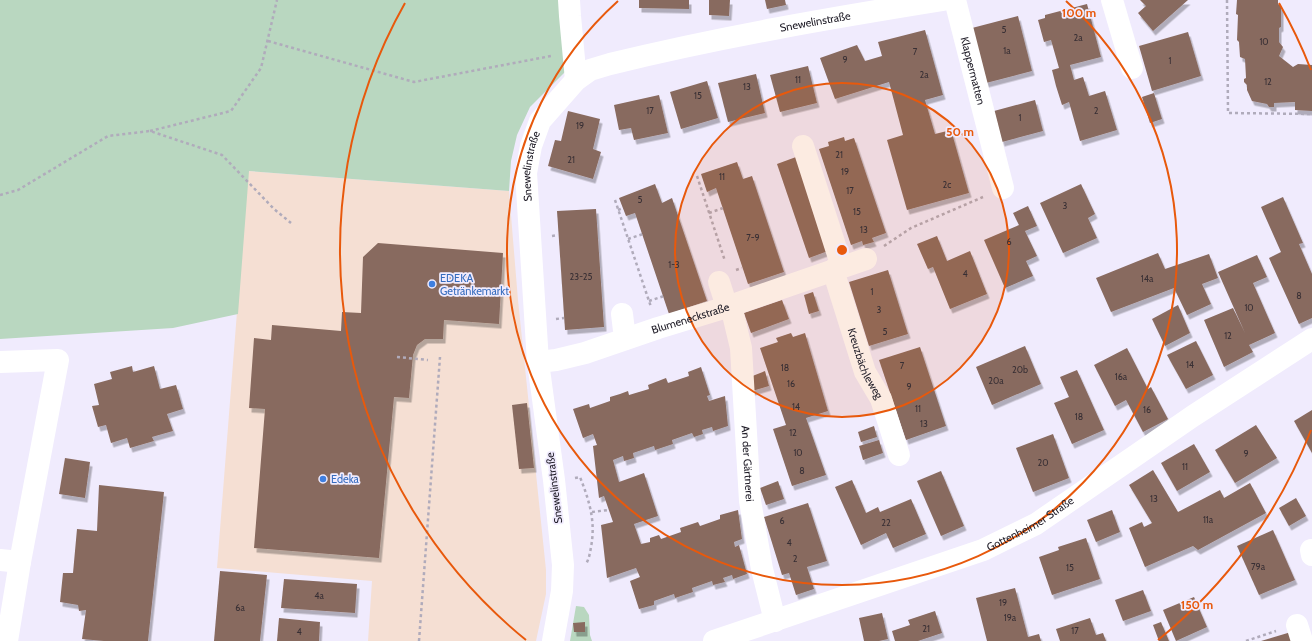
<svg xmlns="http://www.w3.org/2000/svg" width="1312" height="641" font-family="Cabin,sans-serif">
	<defs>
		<filter id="shadow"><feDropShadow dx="2.5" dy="4.5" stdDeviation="0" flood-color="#0004"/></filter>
	</defs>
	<rect width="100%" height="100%" fill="#f0ebfd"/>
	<path fill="#f5dfd3" d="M248 171 509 191 518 300 546 570V594L536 641H368L372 581 217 568Z"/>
	<g fill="#b9d7c0">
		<path d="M0 0H563L566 71 530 107 517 135 511 161 509 191 249 171 238 314 173 328 0 339Z"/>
		<path d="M576 606 584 607 589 615 590 635 592 641H570Z"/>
	</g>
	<g fill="#886a5f" filter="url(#shadow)">
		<path d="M639 0H689V9L639 8Z"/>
		<path d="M709 0H730L729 16 709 15Z"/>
		<path d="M765 0H785L786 5 767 9Z"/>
		<path d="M1140 0H1188L1153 31 1138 13 1146 6Z"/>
		<path d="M1237 0H1278V4L1281 6V27L1279 28V42L1283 47 1279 56 1293 67 1298 64 1312 65V111L1295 110V102L1274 103V107H1269L1267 104 1252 101 1247 90V85L1244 82V79L1246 78 1245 59 1240 57 1239 42 1237 40 1238 15 1236 14Z"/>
		<path d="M1087 4 1101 57 1070 65 1074 80 1083 77 1089 96 1105 91 1117 130 1080 141 1069 102 1062 105 1056 86 1052 70 1059 68 1051 40 1044 42 1038 20 1045 18V15Z"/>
		<path d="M1018 16 1032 71 986 83 972 28Z"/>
		<path d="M925 30 943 95 925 100 935 134 951 130 969 193 907 210 887 140 903 135 889 82 835 99 820 58 857 45 865 61 882 56 878 42Z"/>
		<path d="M1188 32 1201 76 1152 91 1139 46Z"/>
		<path d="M808 66 817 103 780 112 770 75Z"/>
		<path d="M756 74 765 113 728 122 718 83Z"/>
		<path d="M707 81 718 118 681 129 670 92Z"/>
		<path d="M1154 93 1162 119 1150 123 1142 97Z"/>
		<path d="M659 95 668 133 634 140 631 128 619 130 614 105Z"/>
		<path d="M1035 100 1043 131 1002 142 994 111Z"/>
		<path d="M568 111 600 119 593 149 601 152 593 179 548 166 555 140 561 141Z"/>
		<path d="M844 137 845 141 854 138 886 233 872 238 874 242 863 245 862 241 851 245 819 149 829 146 828 142Z"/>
		<path d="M796 157 828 251 809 258 777 164Z"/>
		<path d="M737 162 743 179 752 176 784 272 748 284 716 188 707 192 701 174Z"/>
		<path d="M655 184 662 203 672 198 707 301 669 314 635 213 626 216 619 198Z"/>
		<path d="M1081 184 1095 214 1088 218 1097 238 1063 253 1040 203Z"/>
		<path d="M1283 197 1303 243 1299 244 1312 274V318L1299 324 1269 258 1281 252 1261 207Z"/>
		<path d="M1028 206 1037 226 1025 231 1037 256 1026 261 1033 276 1005 288 984 240 1019 225 1013 213Z"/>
		<path d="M596 209 604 327 565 330 557 211Z"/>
		<path d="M937 236 947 261 970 251 987 294 950 309 933 267 928 269 917 244Z"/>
		<path d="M378 243 503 253 499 324 444 320 443 339H425L417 345 413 355 409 398 394 397 379 558 254 548 265 409 249 408 254 338 271 340 272 325 341 331 342 312 361 313 363 257Z"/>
		<path d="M1158 253 1165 269 1209 254 1218 278 1202 284 1211 304 1187 315 1174 288 1111 312 1096 278Z"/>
		<path d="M1257 255 1267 277 1253 283 1275 333 1249 345 1253 352 1224 367 1204 320 1233 308 1245 333 1218 272Z"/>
		<path d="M888 270 908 334 869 346 849 282Z"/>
		<path d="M813 292 819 311 809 314 804 295Z"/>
		<path d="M782 300 789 319 751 333 744 313Z"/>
		<path d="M1178 305 1190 333 1165 346 1152 319Z"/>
		<path d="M791 333 793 337 805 333 828 411 806 418 826 475 792 486 773 429 786 425 760 348 778 342 776 338Z"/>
		<path d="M1196 341 1213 375 1186 389 1167 355Z"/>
		<path d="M1025 346 1041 384 992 405 976 367Z"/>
		<path d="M920 347 946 426 906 440 879 360Z"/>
		<path d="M1127 348 1148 389 1151 387 1168 419 1143 432 1126 400 1115 406 1094 365Z"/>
		<path d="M132 366 133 372 154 366 160 389 176 385 183 409 167 414 173 431 152 437 154 441 130 448 127 438 111 443 106 425 98 427 92 406 99 405 94 384 112 379 110 372Z"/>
		<path d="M701 367 710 395 707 396 709 401 725 396 728 426 713 431 712 427 702 430 703 434 694 437 692 433 672 440 673 444 655 450 654 446 633 453 634 458 624 461 623 456 613 460 619 482 644 473 658 516 634 524 641 544 650 542V538L659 535 661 539 681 532 680 528 698 522 700 526 720 519V515L738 510 742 539 734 542 735 547 739 545 747 574 733 579 732 575 723 578 725 582 713 585 712 581 692 588 693 592 675 598 674 594 654 601V605L639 609 630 581 640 577 636 568 607 578 601 525 613 522 604 496 599 498 593 446 597 445 593 434 583 438 573 409 589 404 590 408 610 401V397L620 394 628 391 629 395 649 389 648 385 666 378 668 383 689 376 688 372Z"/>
		<path d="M1077 370 1104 430 1072 444 1054 403 1069 397 1060 377Z"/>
		<path d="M765 371 769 386 752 391 750 377Z"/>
		<path d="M527 403 534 468 519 469 512 405Z"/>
		<path d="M1312 410V453L1294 421Z"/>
		<path d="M1256 425 1277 458 1235 483 1215 450Z"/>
		<path d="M874 426 877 437 861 442 858 432Z"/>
		<path d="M1053 434 1069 478 1033 492 1016 448Z"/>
		<path d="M879 440 883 453 863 460 859 446Z"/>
		<path d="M1194 444 1210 472 1177 491 1161 463Z"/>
		<path d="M65 458 90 462 85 498 59 494Z"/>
		<path d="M1153 470 1178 512 1220 490 1224 498 1250 483 1266 513 1198 550 1193 546 1145 567 1129 528 1142 522 1144 527 1152 523 1129 485Z"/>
		<path d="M941 471 964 526 941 536 917 481Z"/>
		<path d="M852 480 866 513 878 507 880 512 911 499 926 534 893 548 886 533 861 545 835 487Z"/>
		<path d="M778 481 784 499 766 505 760 488Z"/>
		<path d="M99 485 164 492 148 641H104L82 639 86 610 79 611 78 605 60 602 63 573H73L77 529 97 531Z"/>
		<path d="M1296 498 1306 516 1289 526 1279 508Z"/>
		<path d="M808 503 827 561 807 567 814 589 796 595 789 573 782 575 764 517Z"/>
		<path d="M1112 510 1120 532 1096 542 1087 520Z"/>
		<path d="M1273 530 1295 580 1259 595 1237 546Z"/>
		<path d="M1086 538 1100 579 1052 595 1039 557 1059 550 1058 547Z"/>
		<path d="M220 571 267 575 260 641H214Z"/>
		<path d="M284 579 357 584 355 613 281 608Z"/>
		<path d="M1015 588 1028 637 1039 634 1041 641H987L976 598Z"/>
		<path d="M1143 590 1151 611 1123 621 1115 600Z"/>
		<path d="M1194 597 1207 627 1176 641 1163 610Z"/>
		<path d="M935 611 942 633 918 641H895L892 631 910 625 908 620Z"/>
		<path d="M882 613 888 639 879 641H864L859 618Z"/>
		<path d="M279 618 320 622 319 641H277Z"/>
		<path d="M1090 618 1096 635 1103 633 1106 641H1060L1056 629Z"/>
		<path d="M585 622V632H574L573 623Z"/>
		<path d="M1161 622 1169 641H1159L1153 625Z"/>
		<path d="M1291 632 1294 641H1261Z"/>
	</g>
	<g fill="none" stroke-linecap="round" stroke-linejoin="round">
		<g stroke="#b0abbb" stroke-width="2.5" stroke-dasharray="3 3" stroke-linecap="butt">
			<path d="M1227 0 1228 113 1312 114"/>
			<path d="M268 41 414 82 551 56"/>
			<path d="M150 131 231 111 261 68 277 0"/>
			<path d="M697 176 725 261"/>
			<path d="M0 195 18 190 108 136 150 131 222 155 274 209 291 223"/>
			<path d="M615 200 651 307"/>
			<path d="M618 210 623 208"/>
			<path d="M709 213 723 208"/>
			<path d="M552 236 558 235"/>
			<path d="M628 239 643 234"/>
			<path d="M884 246 911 228 983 197"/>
			<path d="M736 270 742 268"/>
			<path d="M649 301 664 296"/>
			<path d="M556 319 564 318"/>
			<path d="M397 357 428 360"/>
			<path d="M575 478 580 477C589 500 596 521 591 547 590 553 589 559 586 564"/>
			<path d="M592 512 608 510"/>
			<path d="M419 641 440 357"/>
			<path d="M1246 641 1276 631"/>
		</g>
		<g stroke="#fff" stroke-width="22">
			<path d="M569 0 570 16 576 80"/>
			<path id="s1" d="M955 0 1003 188"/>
			<path d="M1112 0 1132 68"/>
			<path d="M803 146 842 267"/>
			<path id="s2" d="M833 270 865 372 881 399 899 455"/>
			<path d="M719 282 727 307"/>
			<path id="s3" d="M731 306 741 348 750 501 762 569 775 621"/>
			<path d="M622 314 625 339"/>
			<path d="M0 362 58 360 20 562 7 641"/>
			<path id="s4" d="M538 362 556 360 585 353 658 328 727 307 866 259"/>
			<path d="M1311 550 1312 555"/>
			<path d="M0 560 20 562"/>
			<path d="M1297 625 1302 641"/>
			<path id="s5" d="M553 641 562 591 563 565 554 480 538 362 526 173 531 146 540 121 576 80 590 70 610 64C720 37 831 18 943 0"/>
			<path id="s6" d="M714 641 983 550 1036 524 1193 416 1312 339"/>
		</g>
	</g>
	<circle cx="842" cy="250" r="167" fill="#e8590c" fill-opacity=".12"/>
	<g fill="none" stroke="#e8590c" stroke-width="2">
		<circle cx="842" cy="250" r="167"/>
		<path d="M1066 1A335 335 0 1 1 618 1"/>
		<path d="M1311 430A502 502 0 0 1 1158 640M526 640A502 502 0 0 1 405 3M1279 3A502 502 0 0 1 1311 70"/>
	</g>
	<g fill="#3f7fe0" stroke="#f0ebfd" stroke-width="1.5">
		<circle cx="432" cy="284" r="4"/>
		<circle cx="323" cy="479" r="4"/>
	</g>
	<g text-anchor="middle" stroke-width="3.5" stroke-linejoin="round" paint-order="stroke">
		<g font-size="9" fill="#382f34">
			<text x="1004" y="33">5</text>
			<text x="1078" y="41">2a</text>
			<text x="1264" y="45">10</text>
			<text x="1007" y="54">1a</text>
			<text x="915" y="55">7</text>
			<text x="845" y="63">9</text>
			<text x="1170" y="64">1</text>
			<text x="924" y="78">2a</text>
			<text x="798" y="83">11</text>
			<text x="1268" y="85">12</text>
			<text x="747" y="90">13</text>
			<text x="698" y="99">15</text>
			<text x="650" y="114">17</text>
			<text x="1096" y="114">2</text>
			<text x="1020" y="121">1</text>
			<text x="580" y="129">19</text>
			<text x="839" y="158">21</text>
			<text x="571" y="163">21</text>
			<text x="845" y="175">19</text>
			<text x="722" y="180">11</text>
			<text x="947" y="188">2c</text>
			<text x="850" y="194">17</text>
			<text x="640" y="203">5</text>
			<text x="1065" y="209">3</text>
			<text x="857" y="215">15</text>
			<text x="864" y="233">13</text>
			<text x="753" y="241">7-9</text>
			<text x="1009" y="245">6</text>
			<text x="674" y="268">1-3</text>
			<text x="965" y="277">4</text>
			<text x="581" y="280">23-25</text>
			<text x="1147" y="282">14a</text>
			<text x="872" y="295">1</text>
			<text x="1299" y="299">8</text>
			<text x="1249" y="311">10</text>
			<text x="879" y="313">3</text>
			<text x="885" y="335">5</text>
			<text x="1228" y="339">12</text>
			<text x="1190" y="368">14</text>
			<text x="902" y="369">7</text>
			<text x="785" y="371">18</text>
			<text x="1020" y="373">20b</text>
			<text x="1121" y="380">16a</text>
			<text x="996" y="384">20a</text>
			<text x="791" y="387">16</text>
			<text x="909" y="390">9</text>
			<text x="796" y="410">14</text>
			<text x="918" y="412">11</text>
			<text x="1147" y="413">16</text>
			<text x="1079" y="420">18</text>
			<text x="924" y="427">13</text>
			<text x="793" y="436">12</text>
			<text x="798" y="456">10</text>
			<text x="1246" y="457">9</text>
			<text x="1043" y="466">20</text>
			<text x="1185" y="470">11</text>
			<text x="802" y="474">8</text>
			<text x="1154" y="502">13</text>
			<text x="1208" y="523">11a</text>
			<text x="782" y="524">6</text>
			<text x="886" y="526">22</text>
			<text x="789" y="546">4</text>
			<text x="795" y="562">2</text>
			<text x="1258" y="570">79a</text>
			<text x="1070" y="571">15</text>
			<text x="319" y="599">4a</text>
			<text x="1003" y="606">19</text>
			<text x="240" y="611">6a</text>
			<text x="1010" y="621">19a</text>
			<text x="926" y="632">21</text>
			<text x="1075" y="634">17</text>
			<text x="299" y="635">4</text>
		</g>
		<g font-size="11" fill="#1e1b26" stroke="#f0ebfd">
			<text dy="4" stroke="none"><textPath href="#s5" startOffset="827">Snewelinstraße</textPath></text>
			<text dy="4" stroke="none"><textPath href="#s1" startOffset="73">Klappermatten</textPath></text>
			<text dy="4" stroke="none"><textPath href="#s5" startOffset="478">Snewelinstraße</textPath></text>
			<text dy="4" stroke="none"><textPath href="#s4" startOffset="159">Blumeneckstraße</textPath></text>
			<text dy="4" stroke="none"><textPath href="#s2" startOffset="99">Kreuzbächleweg</textPath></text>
			<text dy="4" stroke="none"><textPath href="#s3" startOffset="159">An der Gärtnerei</textPath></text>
			<text transform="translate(554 488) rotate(-97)" y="4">Snewelinstraße</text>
			<text dy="4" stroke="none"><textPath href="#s6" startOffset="338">Gottenheimer Straße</textPath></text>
		</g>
		<g font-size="11" fill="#366cbe" stroke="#f0ebfd" text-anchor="start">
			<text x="440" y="282">EDEKA<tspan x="440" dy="13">Getränkemarkt</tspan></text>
			<text x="331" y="483">Edeka</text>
		</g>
	</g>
	<circle cx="842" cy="250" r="6" fill="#e8590c" stroke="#f0ebfd" stroke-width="2"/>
	<g font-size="12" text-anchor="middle" font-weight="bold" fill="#e8590c" stroke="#f0ebfd" stroke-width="3.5" stroke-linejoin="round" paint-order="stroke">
		<text x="1079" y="17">100 m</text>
		<text x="960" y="136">50 m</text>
		<text x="1197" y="609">150 m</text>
	</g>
</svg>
